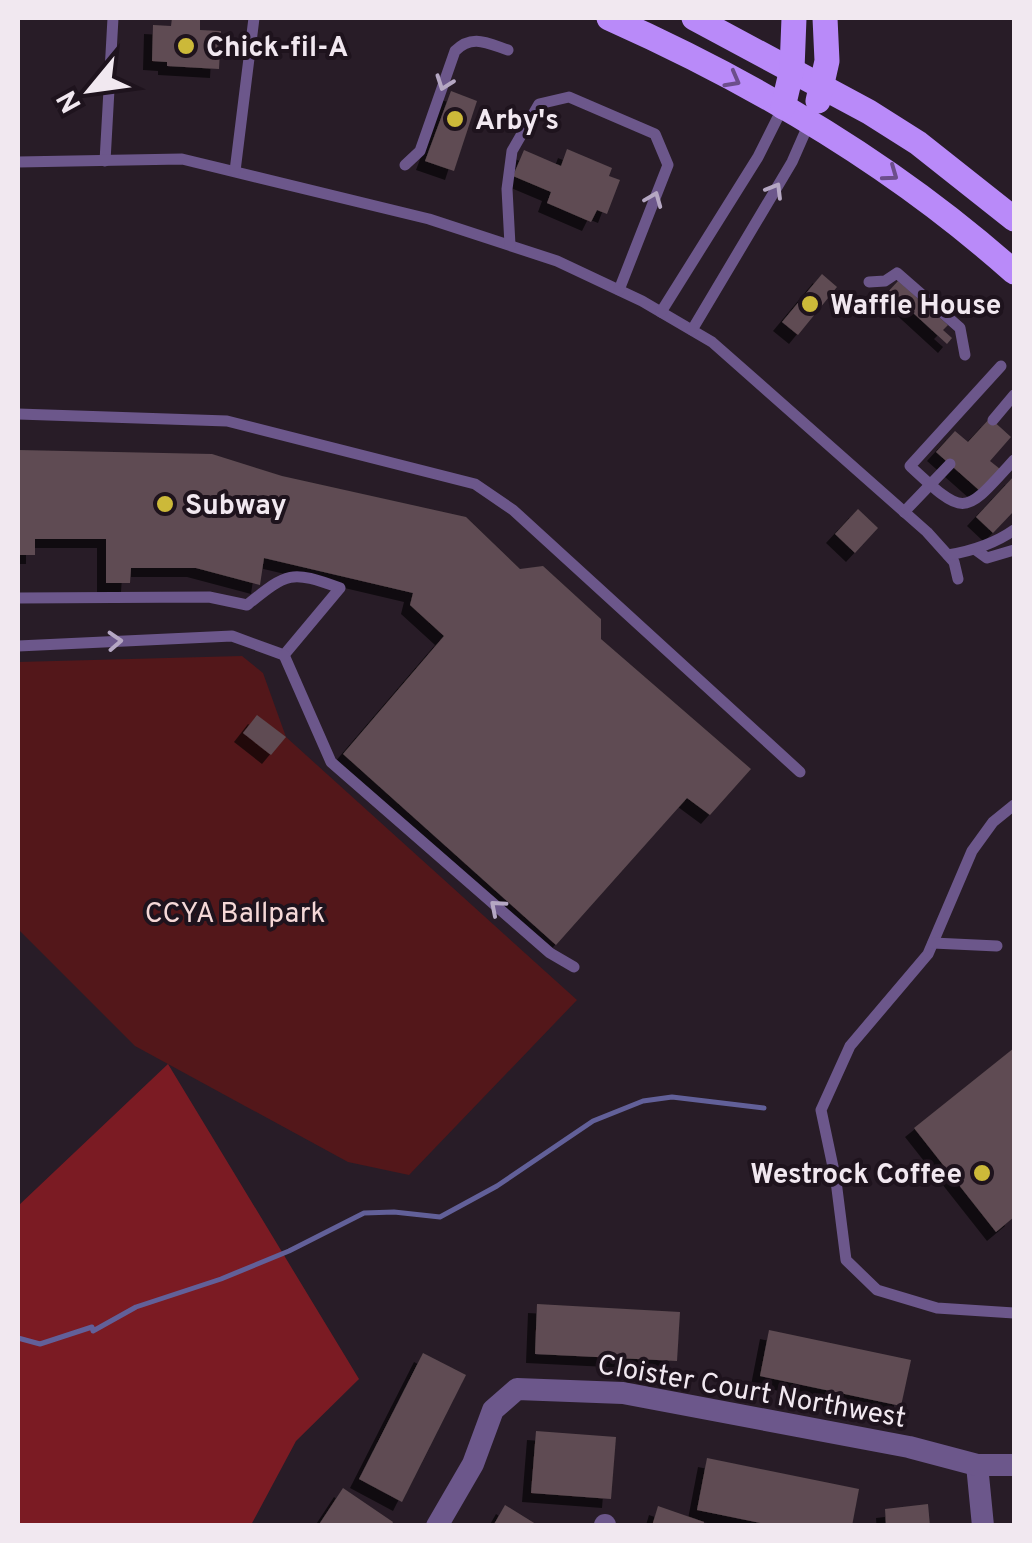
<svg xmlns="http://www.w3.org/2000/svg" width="1032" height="1543" font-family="Overpass,sans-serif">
	<defs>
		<filter id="shadow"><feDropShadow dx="-9" dy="9" stdDeviation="0" flood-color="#0009"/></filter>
	</defs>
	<rect width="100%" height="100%" fill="#281c27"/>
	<path fill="#53171a" d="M242 656 263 673 286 737 577 1000 409 1175 348 1162 135 1046 18 929V662Z"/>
	<path fill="#7b1b23" d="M168 1064 359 1379 296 1441 251 1525H18V1206Z"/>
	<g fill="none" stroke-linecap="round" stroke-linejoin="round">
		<path stroke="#626099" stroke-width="5" d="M18 1338 40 1344 92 1327 93 1331 136 1307 221 1279 289 1251 364 1213 394 1212 440 1217 497 1186 593 1121 643 1101 672 1097 764 1108"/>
	</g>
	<g fill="#5e4c52" filter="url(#shadow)">
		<path d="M172 18H200V30L221 31 219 69 167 66V62L152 61 153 25 171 26Z"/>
		<path d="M451 91 477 101 454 171 425 161Z"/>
		<path d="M567 149 612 168 609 176 620 180 607 214 597 210 591 222 547 203 551 192 513 176 524 150 561 166Z"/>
		<path d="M822 274 837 287 798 335 782 322Z"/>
		<path d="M898 281 948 325 943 330 952 338 947 344 899 300 896 303 886 294Z"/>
		<path d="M990 418 1011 437 990 461 1000 469 980 491 936 452 955 431 968 442Z"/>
		<path d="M18 450 212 454 282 476 466 517 520 569 543 566 601 619V639L751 769 710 815 687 798 556 945 343 754 444 636 410 605 413 593 264 558 260 585 196 568H131L130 583H106V539H35V555H18Z"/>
		<path d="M1014 476V511L993 533 976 517Z"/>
		<path d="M858 509 878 528 855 553 835 534Z"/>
		<path d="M257 715 286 737 271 755 243 733Z"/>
		<path d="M1014 1048V1217L996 1232 914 1128Z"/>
		<path d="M537 1304 680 1312 677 1361 535 1354Z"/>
		<path d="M769 1330 911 1360 901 1406 760 1376Z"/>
		<path d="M423 1353 466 1375 402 1502 359 1479Z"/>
		<path d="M536 1431 616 1437 611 1499 531 1493Z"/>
		<path d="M707 1458 859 1489 852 1526H775L697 1510Z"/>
		<path d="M343 1488 393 1522 391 1526H318Z"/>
		<path d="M928 1504 930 1526H886L885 1509Z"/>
		<path d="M505 1505 539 1526H493Z"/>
		<path d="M658 1506 704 1522 703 1526H652Z"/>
	</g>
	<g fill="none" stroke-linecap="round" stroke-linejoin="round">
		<g stroke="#6c578b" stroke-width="11">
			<path d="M105 161 113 18"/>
			<path d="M18 162 182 159 429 219 557 261 642 301 712 342 927 532 954 562 958 579"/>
			<path d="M405 165 420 151 455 51C472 34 487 43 508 50"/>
			<path d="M235 171 254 18"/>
			<path d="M510 245 507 189 512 151 539 104 569 97 655 134 668 165 619 290"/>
			<path d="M869 282 885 281 897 273 960 328 965 355"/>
			<path d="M661 312 758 157 783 107"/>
			<path d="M692 330 792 162 810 121"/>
			<path d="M1001 366 910 466C966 518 963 516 1014 460"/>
			<path d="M18 414 227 421 475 484 513 510 800 772"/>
			<path d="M993 420 1014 395"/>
			<path d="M904 512 950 464"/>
			<path d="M976 550 987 558 1014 550"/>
			<path d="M948 555C972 551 994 544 1014 530"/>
			<path d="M18 598 209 597 247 605C288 572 290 570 340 588L284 655 232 636 18 646"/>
			<path d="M284 655 331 762 550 953 574 967"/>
			<path d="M1014 805 993 822 972 851 928 954 850 1046 821 1110 836 1181 846 1260 877 1290 937 1308 1014 1313"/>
			<path d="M933 943 997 946"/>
		</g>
		<g stroke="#6c578b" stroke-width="22">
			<path d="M977 1465 983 1526"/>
			<path d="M437 1526 473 1464 493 1410 517 1389 623 1393 909 1447 977 1465H1014"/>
			<path d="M605 1526V1525"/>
		</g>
		<g stroke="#b98af9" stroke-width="25">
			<path d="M609 18C755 83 894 165 1014 272"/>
			<path d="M694 18 869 112 918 143 1014 219"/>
			<path d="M818 101 827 61 825 18"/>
			<path d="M783 107 792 69 794 18"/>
		</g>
	</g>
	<defs><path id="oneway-chevron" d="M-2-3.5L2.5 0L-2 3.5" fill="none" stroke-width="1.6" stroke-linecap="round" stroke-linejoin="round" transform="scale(2.5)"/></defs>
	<g stroke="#6c4e8b">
		<use href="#oneway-chevron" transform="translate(733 80) rotate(29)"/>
		<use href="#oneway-chevron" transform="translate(891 174) rotate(36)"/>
	</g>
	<g stroke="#b5a7c3">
		<use href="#oneway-chevron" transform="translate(444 83) rotate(110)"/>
		<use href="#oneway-chevron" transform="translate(775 190) rotate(-59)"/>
		<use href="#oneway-chevron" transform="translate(654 199) rotate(-68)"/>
		<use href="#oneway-chevron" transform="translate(115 641) rotate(-3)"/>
		<use href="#oneway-chevron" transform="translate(497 907) rotate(-139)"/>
	</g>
	<g fill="#ccb939" stroke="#1e131d" stroke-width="4">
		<circle cx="186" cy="46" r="10"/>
		<circle cx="455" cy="119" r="10"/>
		<circle cx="810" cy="304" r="10"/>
		<circle cx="165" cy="504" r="10"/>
		<circle cx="982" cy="1173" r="10"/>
	</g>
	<g text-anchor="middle" stroke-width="8" stroke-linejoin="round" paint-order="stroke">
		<g font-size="28" font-weight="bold" fill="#f1e8f0" stroke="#1e131d" text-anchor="start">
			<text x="206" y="56">Chick-fil-A</text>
			<text x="475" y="129">Arby's</text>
			<text x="830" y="314">Waffle House</text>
			<text x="185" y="514">Subway</text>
			<text x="962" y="1183" text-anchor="end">Westrock Coffee</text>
		</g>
		<g font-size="28" fill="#f5d8d7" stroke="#1e131d">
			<text x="235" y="922">CCYA Ballpark</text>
		</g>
		<g font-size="28" fill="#f1e8f0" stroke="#1e131d">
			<text transform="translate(752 1390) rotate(10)" y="10">Cloister Court Northwest</text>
		</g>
	</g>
	<rect width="1032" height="1543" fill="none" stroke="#f1e8f0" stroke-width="40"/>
	<g transform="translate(90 90) rotate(241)" stroke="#1e131d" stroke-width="8" paint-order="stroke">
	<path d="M0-8L18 38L0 25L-18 38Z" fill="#f1e8f0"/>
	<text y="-15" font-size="28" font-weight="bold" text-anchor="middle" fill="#f1e8f0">N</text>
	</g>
</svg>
